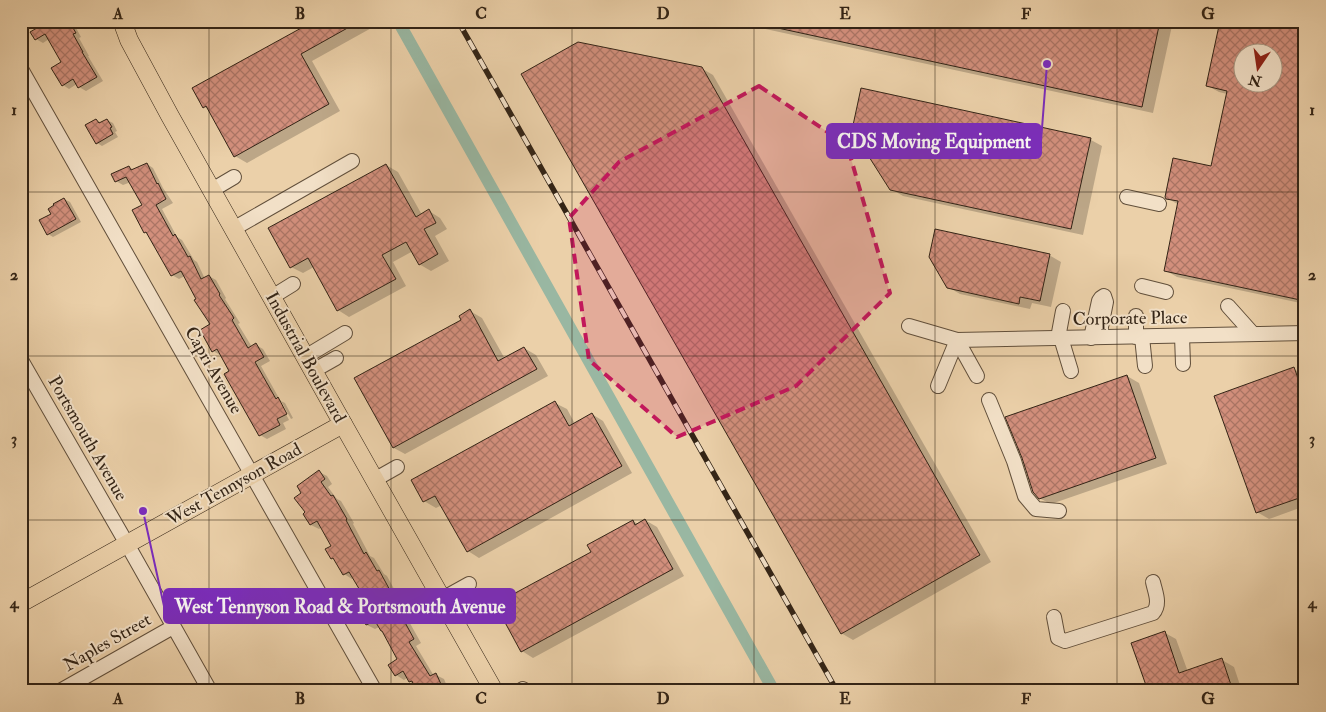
<svg xmlns="http://www.w3.org/2000/svg" width="1326" height="712" font-family="'IM FELL Double Pica',serif">
	<defs>
		<pattern id="building-cross-hatch" width="8" height="8" patternUnits="userSpaceOnUse" patternTransform="scale(1.25)"><rect width="8" height="8" fill="#d28f7c"/><path d="M0 0l8 8M0 8l8-8" fill="none" stroke="#ab7565"/></pattern>
	</defs>
	<rect width="100%" height="100%" fill="#ebd0a9"/>
	<filter id="stains"><feTurbulence type="fractalNoise" baseFrequency=".004" numOctaves="4"/><feColorMatrix values="0 0 0 0 .2 0 0 0 0 .09 0 0 0 0 .02 0 0 0 .5 -.17"/></filter>
	<radialGradient id="worn" r=".72"><stop offset=".6" stop-color="#630" stop-opacity="0"/><stop offset="1" stop-color="#630" stop-opacity=".3"/></radialGradient>
	<g fill="#0003" fill-rule="evenodd">
		<path d="M51 21H59L63 25 68 22 75 26 81 37 79 38 89 56H88L103 81 86 91 79 87 77 84 69 89 63 85V62L49 39 43 43 36 39Z"/>
		<path d="M317 21H384L312 61 340 111 247 163 235 156 209 109 204 107Z"/>
		<path d="M729 21H1173L1153 113Z"/>
		<path d="M1221 21H1305V304L1177 277 1165 270 1179 205 1167 198 1212 168 1227 94 1219 92 1208 86ZM1244 52H1274V82H1244Z"/>
		<path d="M701 68 713 75 991 562 853 640 841 633Z"/>
		<path d="M862 89 1091 140 1102 146 1083 235 903 196 891 189Z"/>
		<path d="M96 120 102 123 107 120 113 123 117 131 115 132 118 137 102 146 97 143Z"/>
		<path d="M147 164 153 168 163 188 173 203 162 209 177 237 182 240 194 260 197 262 205 279 209 276 216 280 226 298 225 299 240 323 238 324 252 347 256 345 263 349 270 361 261 366 280 400 281 401H279L289 420 291 419 281 401 285 403 293 418 283 423 286 429 267 439 260 435 226 375 231 372 221 355H220L213 351 212 324 185 276 179 279 172 275 148 234 145 232 143 205 131 182 123 185 116 181 113 175 129 167 134 170Z"/>
		<path d="M386 165 398 172 422 215 429 211 440 218 447 229 435 236 449 261 431 271 419 264 413 251 393 262 406 286 349 317 338 310 314 267 303 273 291 267Z"/>
		<path d="M64 199 70 202 81 222 53 237 48 234 52 214Z"/>
		<path d="M1049 255 1061 262 1051 307 1032 303 1030 309 960 294 948 287Z"/>
		<path d="M470 311 482 318 505 359 524 348 536 355 548 376 405 454 394 448 356 379 463 320Z"/>
		<path d="M1293 369 1305 375V506L1269 519 1257 512Z"/>
		<path d="M1127 376 1139 383 1167 464 1051 504 1039 498Z"/>
		<path d="M555 403 567 409 575 424 592 414 603 421 632 473 479 558 468 551 442 505 436 508 424 501 413 481Z"/>
		<path d="M319 472 327 476 332 484 328 487 337 499 341 501 354 523 353 524 370 556 374 558 384 574 387 576 399 598 397 600 421 643 416 646 434 676 436 675 444 679 449 691H416L408 677 404 680 396 675 399 660 383 631 379 627 375 629 367 625 353 598 362 593 354 578 352 579 344 574 336 561 332 558V547L322 527 319 529 311 525 306 513 303 493Z"/>
		<path d="M645 520 657 527 684 576 533 658 522 651 593 552 633 521 638 524Z"/>
		<path d="M1165 633 1176 639 1188 672 1222 660 1234 667 1242 691H1138L1148 687Z"/>
	</g>
	<g fill="none" stroke-linecap="round" stroke-linejoin="round">
		<path stroke="#99b7a2" stroke-width="12" d="M398 21 774 691"/>
	</g>
	<g fill="url(#building-cross-hatch)" stroke="#332416" fill-rule="evenodd">
		<path d="M49 21H57L60 26 69 21 76 33 73 34 83 52H82L97 77 78 88 73 79 62 86 51 68 61 62 45 34 35 40 30 32Z"/>
		<path d="M314 21H360L301 54 329 104 234 157 206 106 203 108 192 88Z"/>
		<path d="M764 21H1160L1142 107 764 25Z"/>
		<path d="M1220 21H1305V301L1164 271 1178 201 1166 199 1165 197 1173 158 1211 166 1227 91 1206 86ZM1244 52H1274V82H1244Z"/>
		<path d="M578 42 702 67 980 555 841 634 521 74Z"/>
		<path d="M861 88 1091 138 1071 229 890 190 852 130Z"/>
		<path d="M96 119 99 123 107 119 112 127 110 128 113 134 96 144 85 125Z"/>
		<path d="M147 163 157 184 158 183 166 199 156 205 173 236 175 234 188 257 190 256 201 279 209 275 220 294 219 295 234 318 232 320 248 348 256 343 264 357 255 362 276 399 278 397 287 414 277 419 280 425 259 436 224 374 229 371 217 349 212 352 200 330 210 324 194 300 196 299 181 271 171 276 146 232 144 233 132 210 142 205 126 177 115 182 111 174 129 166 131 170Z"/>
		<path d="M386 164 416 217 429 209 436 223 424 229 438 254 419 265 406 242 382 255 396 279 337 311 308 258 290 268 268 228Z"/>
		<path d="M64 198 76 219 47 235 39 220 51 214 48 209 54 205 53 204Z"/>
		<path d="M935 229 1050 254 1040 301 1020 297 1019 304 947 288 929 257Z"/>
		<path d="M470 309 498 361 524 347 537 369 393 448 354 378 461 320 459 316Z"/>
		<path d="M1294 367 1305 398V496L1256 513 1214 396Z"/>
		<path d="M1127 375 1156 458 1039 499 1033 492 1022 458 1005 417Z"/>
		<path d="M555 401 569 426 592 413 622 466 467 552 435 496 423 502 411 480Z"/>
		<path d="M319 470 325 479 321 482 331 496 333 495 347 519 346 520 364 554 366 552 377 571 379 570 392 594 390 595 414 639 409 642 430 676 436 673 444 691H416L412 681 409 682 403 671 395 676 388 665 397 659 382 631H381L375 621 366 625 351 598 361 592 349 572 343 575 333 558 331 559 325 549 331 546 317 521 310 525 303 514 305 512 294 498 301 493 297 486Z"/>
		<path d="M645 519 673 569 521 652 495 604 591 552 587 545 633 520 635 525Z"/>
		<path d="M1165 631 1179 673 1222 658 1233 691H1148L1131 643Z"/>
	</g>
	<g fill="none" stroke-linecap="round" stroke-linejoin="round">
		<g stroke="#614f3b" stroke-width="16">
			<g id="minor">
				<path d="M21 69 375 691"/>
				<path d="M212 190 234 177"/>
				<path d="M1127 197 1159 204"/>
				<path d="M233 229 352 161"/>
				<path d="M1142 286 1166 292"/>
				<path d="M272 297 293 284"/>
				<path d="M1228 306 1253 334"/>
				<path d="M1136 316V337"/>
				<path d="M909 326 957 340 1305 333"/>
				<path d="M1182 336 1183 364"/>
				<path d="M1142 337 1145 366"/>
				<path d="M1058 338 1063 311"/>
				<path d="M1061 338 1071 371"/>
				<path d="M1091 338 1099 301 1101 298 1104 296 1106 302 1099 337"/>
				<path d="M957 340 977 376"/>
				<path d="M305 357 345 333"/>
				<path d="M21 360 127 544 210 691"/>
				<path d="M313 371 336 358"/>
				<path d="M938 386 957 340"/>
				<path d="M989 400 1014 461 1025 496 1036 509 1059 511"/>
				<path d="M374 480 397 467"/>
				<path d="M442 599 469 584"/>
				<path d="M1054 617 1058 638 1065 641 1153 613C1161 604 1155 592 1153 582"/>
				<path d="M60 691 173 627"/>
				<path d="M520 691 523 689"/>
			</g>
		</g>
		<g stroke="#332416" stroke-width="19">
			<g id="major">
				<path d="M122 21 129 40 170 116 343 424 494 691"/>
				<path d="M21 603 343 424"/>
			</g>
		</g>
		<use href="#minor" stroke="#f2e0c7" stroke-width="14"/>
		<use href="#major" stroke="#ebd0a9" stroke-width="18"/>
		<g stroke="#332416" stroke-width="5.5">
			<path id="rail" d="M458 21 837 691"/>
		</g>
		<use href="#rail" stroke="#f2e0c7" stroke-width="4" stroke-dasharray="11" stroke-linecap="butt"/>
	</g>
	<path fill="#c2185b" fill-opacity="0.2" stroke="#c2185b" stroke-width="4" stroke-dasharray="10 6" stroke-linejoin="round" d="M759 86 847 145 890 293 796 386 677 437 589 360 569 218 619 162Z"/>
	<path fill="none" stroke="#332416" stroke-width="1" stroke-opacity="0.55" d="M209 21V691M391 21V691M572 21V691M754 21V691M935 21V691M1117 21V691M21 192H1305M21 356H1305M21 520H1305"/>
	<g text-anchor="middle" stroke-width="4" stroke-linejoin="round" paint-order="stroke">
		<g font-size="18" fill="#332416" stroke="#f2e0c7">
			<text transform="translate(1130 318) rotate(-1)" y="6">Corporate Place</text>
			<text transform="translate(306 357) rotate(61)" y="6">Industrial Boulevard</text>
			<text transform="translate(214 370) rotate(60)" y="6">Capri Avenue</text>
			<text transform="translate(88 438) rotate(60)" y="6">Portsmouth Avenue</text>
			<text transform="translate(234 484) rotate(-29)" y="6">West Tennyson Road</text>
			<text transform="translate(107 642) rotate(-30)" y="6">Naples Street</text>
		</g>
	</g>
	<path fill="none" stroke="#7b2cbf" stroke-width="2" d="M1047 64L1041 141M143 511L164 606"/>
	<g fill="#7b2cbf" stroke="#f2e0c7" stroke-width="2">
		<circle cx="1047" cy="64" r="5"/>
		<circle cx="143" cy="511" r="5"/>
	</g>
	<g fill="#7b2cbf" stroke="#7b2cbf" stroke-width="2">
		<rect x="827" y="124" width="214" height="34" rx="5"/>
		<rect x="164" y="589" width="351" height="34" rx="5"/>
	</g>
	<g font-size="19" text-anchor="middle" font-weight="bold" fill="#fff">
		<text x="934" y="148">CDS Moving Equipment</text>
		<text x="340" y="613">West Tennyson Road &amp; Portsmouth Avenue</text>
	</g>
	<rect width="1326" height="712" fill="none" stroke="#ebd0a9" stroke-width="55"/>
	<g transform="translate(1258 68) rotate(193)"><circle r="24" fill="#f2e0c7" stroke="#a69580"/>
	<path d="M0-4L9 19L0 12L-9 19Z" fill="#8f2418"/>
	<text y="-8" font-size="14" font-weight="bold" text-anchor="middle" fill="#332416">N</text>
	</g>
	<rect x="28" y="28" width="1270" height="656" fill="none" stroke="#332416" stroke-width="2"/>
	<g font-size="16" text-anchor="middle" font-weight="bold" fill="#332416">
		<text x="118" y="19">A</text>
		<text x="300" y="19">B</text>
		<text x="481" y="19">C</text>
		<text x="663" y="19">D</text>
		<text x="845" y="19">E</text>
		<text x="1026" y="19">F</text>
		<text x="1208" y="19">G</text>
		<text x="14" y="115">1</text>
		<text x="1312" y="115">1</text>
		<text x="14" y="280">2</text>
		<text x="1312" y="280">2</text>
		<text x="14" y="444">3</text>
		<text x="1312" y="444">3</text>
		<text x="14" y="608">4</text>
		<text x="1312" y="608">4</text>
		<text x="118" y="704">A</text>
		<text x="300" y="704">B</text>
		<text x="481" y="704">C</text>
		<text x="663" y="704">D</text>
		<text x="845" y="704">E</text>
		<text x="1026" y="704">F</text>
		<text x="1208" y="704">G</text>
	</g>
	<rect width="100%" height="100%" filter="url(#stains)"/>
	<rect width="100%" height="100%" fill="url(#worn)"/>
</svg>
